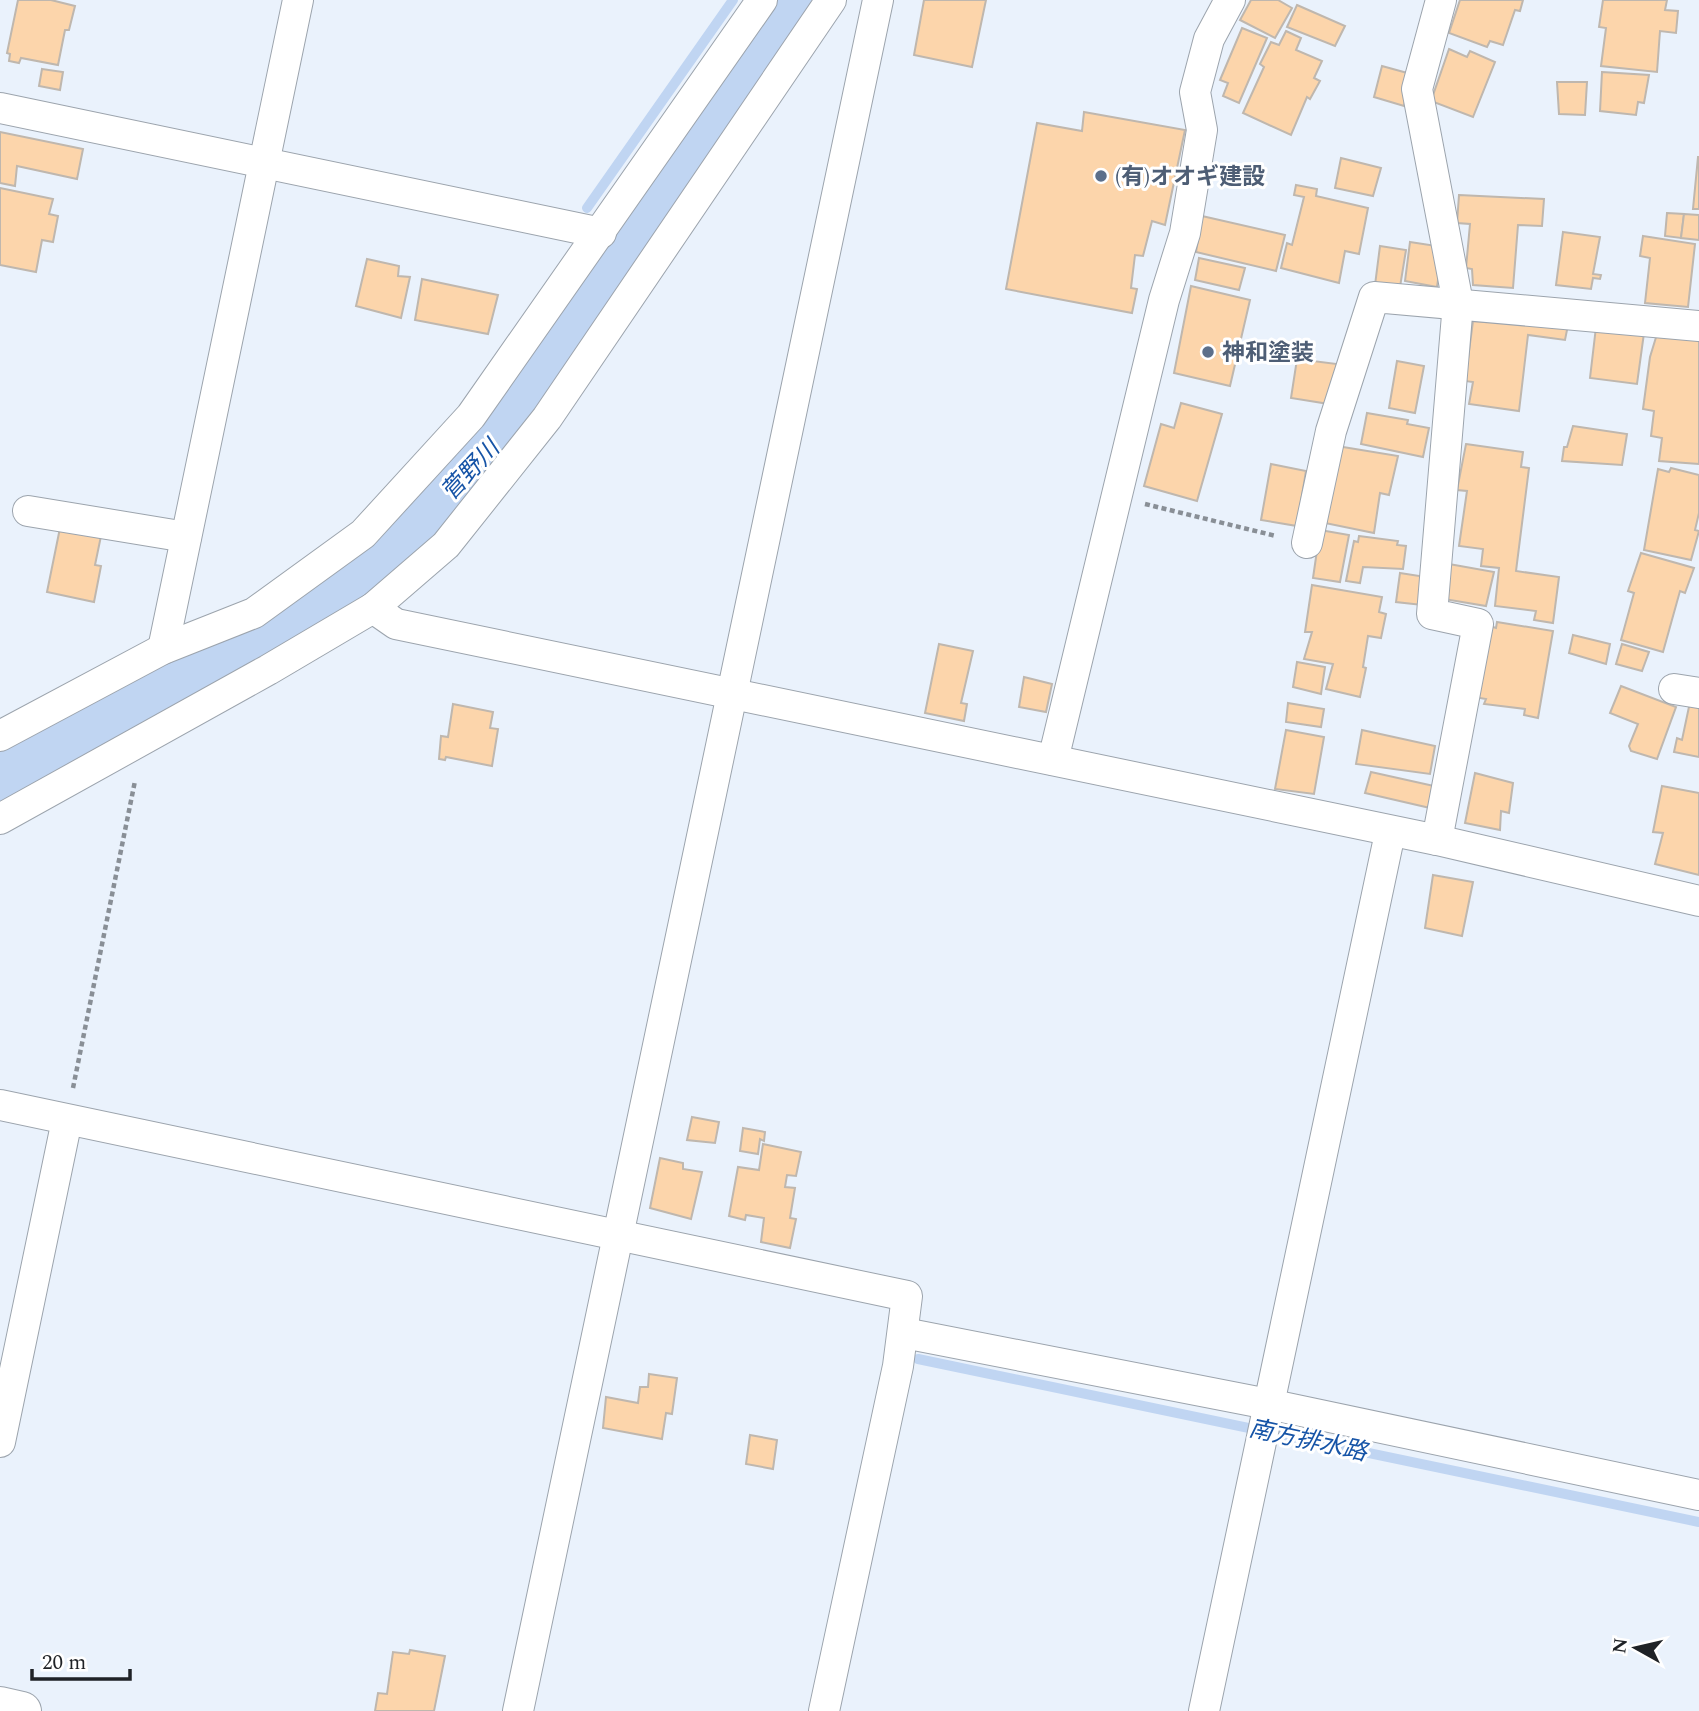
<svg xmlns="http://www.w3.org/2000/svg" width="1699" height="1711" font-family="Spectral,'Noto Sans JP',serif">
	<rect width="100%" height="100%" fill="#eaf2fc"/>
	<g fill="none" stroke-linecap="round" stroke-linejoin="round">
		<g stroke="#c0d5f2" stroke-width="10">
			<path d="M587 208 733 0"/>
			<path d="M918 1359 1699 1522"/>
		</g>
		<path stroke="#c0d5f2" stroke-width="60" d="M0 781 283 636 469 478 510 426 654 201 668 165 724 95 787 0"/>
	</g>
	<g fill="#fcd5ab" stroke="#bfb7ae" stroke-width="2">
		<path d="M18 0H51L75 6 69 30H65L58 65 21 58 19 63 9 61 10 54 7 53Z"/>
		<path d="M924 0H986L972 67 914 55Z"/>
		<path d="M1251 0H1278L1292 8 1275 38 1240 20Z"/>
		<path d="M1460 0H1523L1520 11 1515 10 1503 45 1490 41 1487 47 1449 33Z"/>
		<path d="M1603 0H1667L1665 10 1678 11 1676 33 1660 31 1657 72 1601 66 1606 28 1599 27Z"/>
		<path d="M1297 5 1345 26 1335 46 1287 27Z"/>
		<path d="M1242 28 1267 38 1239 103 1223 96 1228 83 1220 80Z"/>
		<path d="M1286 31 1301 38 1296 50 1322 61 1314 78 1320 81 1310 99 1307 97 1291 135 1243 113 1264 67 1260 64 1271 42 1279 45Z"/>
		<path d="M1449 49 1467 57 1470 51 1495 62 1473 117 1431 101Z"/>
		<path d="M1382 66 1411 74 1404 106 1374 97Z"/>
		<path d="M42 69 63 72 60 90 39 86Z"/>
		<path d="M1602 72 1649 75 1644 103 1638 102 1636 115 1600 111Z"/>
		<path d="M1557 82H1587L1585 115 1559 114Z"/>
		<path d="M1084 112 1185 130 1165 225 1152 221 1143 256 1135 255 1131 288 1137 289 1132 313 1006 289 1037 123 1082 131Z"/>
		<path d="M0 132 83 149 77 179 17 166 15 186 0 183Z"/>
		<path d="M1698 157H1699V209H1693Z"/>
		<path d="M1341 158 1381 168 1373 196 1335 188Z"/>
		<path d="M1296 185 1317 189 1316 196 1368 208 1359 254 1345 251 1339 283 1281 268 1287 243 1292 245 1304 197 1294 195Z"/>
		<path d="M0 188 53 199 49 214 58 216 53 242 42 240 36 272 0 265Z"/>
		<path d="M1459 195 1544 199 1542 226 1518 225 1513 288 1473 285 1472 269 1466 268 1470 224 1457 223Z"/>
		<path d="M1667 213 1684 214 1681 238 1665 236Z"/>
		<path d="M1684 214 1699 215V240L1681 238Z"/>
		<path d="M1202 216 1285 235 1276 271 1196 252Z"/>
		<path d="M1563 232 1600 237 1593 274 1601 275 1600 279 1593 278 1591 289 1556 285Z"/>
		<path d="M1643 236 1695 244 1688 307 1645 303 1650 258 1640 256Z"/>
		<path d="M1410 242 1443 247 1437 287 1405 281Z"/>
		<path d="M1380 246 1406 250 1400 287 1375 285Z"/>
		<path d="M1199 258 1245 268 1239 290 1195 280Z"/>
		<path d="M367 259 399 266 398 276 410 277 401 318 356 306Z"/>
		<path d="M422 279 498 295 488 334 415 320Z"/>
		<path d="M1191 286 1250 300 1230 386 1174 373Z"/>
		<path d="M1473 321 1568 325 1565 340 1528 335 1519 411 1469 404 1473 382 1465 381Z"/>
		<path d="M1596 327 1644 333 1637 384 1590 378Z"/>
		<path d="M1657 334 1699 337V464L1659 461 1662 438 1651 436 1654 411 1643 409 1650 357Z"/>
		<path d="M1297 359 1337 364 1329 404 1291 398Z"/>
		<path d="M1397 361 1424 366 1415 413 1389 408Z"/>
		<path d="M1181 403 1222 414 1197 501 1144 486 1161 424 1174 428Z"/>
		<path d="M1367 413 1408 420 1407 424 1429 428 1423 457 1361 444Z"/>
		<path d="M1573 426 1627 434 1622 465 1562 461 1564 447H1567Z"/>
		<path d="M1466 444 1523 452 1521 467 1529 468 1516 571 1559 577 1553 623 1534 620 1536 611 1495 606 1499 568 1481 566 1483 549 1459 546 1467 491 1457 490Z"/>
		<path d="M1337 446 1398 456 1389 495 1380 493 1374 533 1325 523Z"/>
		<path d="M1271 464 1306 471 1297 526 1261 520Z"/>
		<path d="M1671 468 1699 475V513L1695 530 1699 531 1691 560 1644 550 1658 469 1669 472Z"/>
		<path d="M60 528 101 536 95 565 101 566 94 602 47 592Z"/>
		<path d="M1320 530 1349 535 1340 582 1313 578Z"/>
		<path d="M1359 536 1398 541 1397 545 1406 546 1403 569 1363 567 1360 583 1346 581 1354 541 1358 542Z"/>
		<path d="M1641 553 1694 568 1685 593 1680 591 1663 652 1621 640 1634 593 1628 591Z"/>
		<path d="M1449 564 1494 572 1486 606 1444 599Z"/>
		<path d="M1400 573 1426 577 1422 605 1396 602Z"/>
		<path d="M1312 585 1382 597 1379 612 1386 614 1381 638 1368 636 1363 667 1366 668 1360 697 1326 689 1333 664 1304 659 1312 632H1305Z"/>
		<path d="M1497 622 1553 631 1538 718 1524 715 1525 709 1484 704 1486 699 1474 697 1490 626 1496 628Z"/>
		<path d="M1573 635 1610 644 1606 664 1569 653Z"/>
		<path d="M939 644 973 651 961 703 967 704 964 721 925 713Z"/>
		<path d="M1622 644 1649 652 1642 671 1616 664Z"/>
		<path d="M1297 662 1325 667 1321 694 1293 687Z"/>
		<path d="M1024 677 1052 684 1046 712 1019 707Z"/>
		<path d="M1621 686 1676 707 1657 759 1631 751 1629 746 1638 724 1610 713Z"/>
		<path d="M1690 702 1699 704V757L1674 752 1677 738 1682 740Z"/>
		<path d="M1288 703 1324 709 1321 727 1286 722Z"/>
		<path d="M453 704 493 712 490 728 498 729 492 766 446 757 445 760 439 759 441 736 448 737Z"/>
		<path d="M1286 730 1324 737 1314 794 1275 789Z"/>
		<path d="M1362 730 1435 746 1430 774 1356 764Z"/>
		<path d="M1371 772 1434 786 1430 808 1365 793Z"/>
		<path d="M1475 773 1513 783 1509 813 1501 811 1500 830 1465 823Z"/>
		<path d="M1662 786 1699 793V875L1655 864 1663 833 1653 832Z"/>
		<path d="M1433 875 1473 882 1462 936 1425 928Z"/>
		<path d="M692 1117 719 1122 715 1143 687 1140Z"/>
		<path d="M743 1128 765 1132 764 1141 760 1139 758 1154 740 1151Z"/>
		<path d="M763 1144 801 1152 796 1176 787 1175 785 1187 795 1188 790 1218 796 1219 790 1248 761 1242 764 1218 746 1215 745 1220 729 1216 738 1167 759 1170Z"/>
		<path d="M660 1158 683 1163V1169L702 1172 691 1219 650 1208Z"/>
		<path d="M649 1374 677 1378 672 1414 666 1413 662 1439 603 1428 606 1397 638 1403 640 1387H648Z"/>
		<path d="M750 1435 777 1440 773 1469 746 1464Z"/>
		<path d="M410 1650 445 1656 434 1711H375L378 1693 387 1694 393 1652 409 1654Z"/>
	</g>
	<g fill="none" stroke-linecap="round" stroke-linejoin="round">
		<g stroke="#9ca4ad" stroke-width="32">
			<g id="minor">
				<path d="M0 108 601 233"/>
				<path d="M28 511 186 537"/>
				<path d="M1307 543 1331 431 1374 297 1699 326"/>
				<path d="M373 608 396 624 1437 840 1699 901"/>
				<path d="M163 649 298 0"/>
				<path d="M1674 689 1699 693"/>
				<path d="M0 736 163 649 254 613 363 534 471 416 762 0"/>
				<path d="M1053 760 1164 300 1185 233 1202 130 1195 92 1209 39 1230 0"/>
				<path d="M0 819 268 670 373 608 446 545 547 418 831 0"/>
				<path d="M1437 840 1478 624 1432 614 1458 303 1417 89 1441 0"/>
				<path d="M0 1105 907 1296 898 1366 824 1711"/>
				<path d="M904 1333 1268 1404 1699 1495"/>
				<path d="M0 1442 67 1120"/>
				<path d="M518 1711 878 0"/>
				<path d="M1204 1711 1390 833"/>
			</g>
		</g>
		<g stroke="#9ca4ad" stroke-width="40">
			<path id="tertiary" d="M0 1706 22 1711"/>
		</g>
		<g stroke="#898f96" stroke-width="4.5" stroke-dasharray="5 3.5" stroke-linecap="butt">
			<path d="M1145 504 1276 536"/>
			<path d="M73 1088 135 781"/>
		</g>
		<use href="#minor" stroke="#fff" stroke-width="30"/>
		<use href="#tertiary" stroke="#fff" stroke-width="38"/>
	</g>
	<g fill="#5c6f8a" stroke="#fff" stroke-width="2.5">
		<circle cx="1101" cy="176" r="7"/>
		<circle cx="1208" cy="352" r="7"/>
	</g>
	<g text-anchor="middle" stroke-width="6" stroke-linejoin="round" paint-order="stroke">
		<g font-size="23" font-weight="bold" fill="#4e5e75" stroke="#fff" text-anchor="start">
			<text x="1115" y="184">(有)オオギ建設</text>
			<text x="1222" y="360">神和塗装</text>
		</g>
		<g font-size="24" font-style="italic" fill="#1654a7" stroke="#fff">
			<text transform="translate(470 470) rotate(-47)" y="8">菅野川</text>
			<text transform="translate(1308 1440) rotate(12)" y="8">南方排水路</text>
		</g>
	</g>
	<g transform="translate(1636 1648) rotate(278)" stroke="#ffffff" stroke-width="5" paint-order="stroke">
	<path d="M0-5L12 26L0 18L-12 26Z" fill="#1f2226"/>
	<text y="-10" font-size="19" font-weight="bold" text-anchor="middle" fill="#1f2226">N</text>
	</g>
	<path d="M32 1669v10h98v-10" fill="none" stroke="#1f2226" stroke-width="3.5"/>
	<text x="42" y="1669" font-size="21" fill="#1f2226" stroke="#ffffff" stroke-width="5" paint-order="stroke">20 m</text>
</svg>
